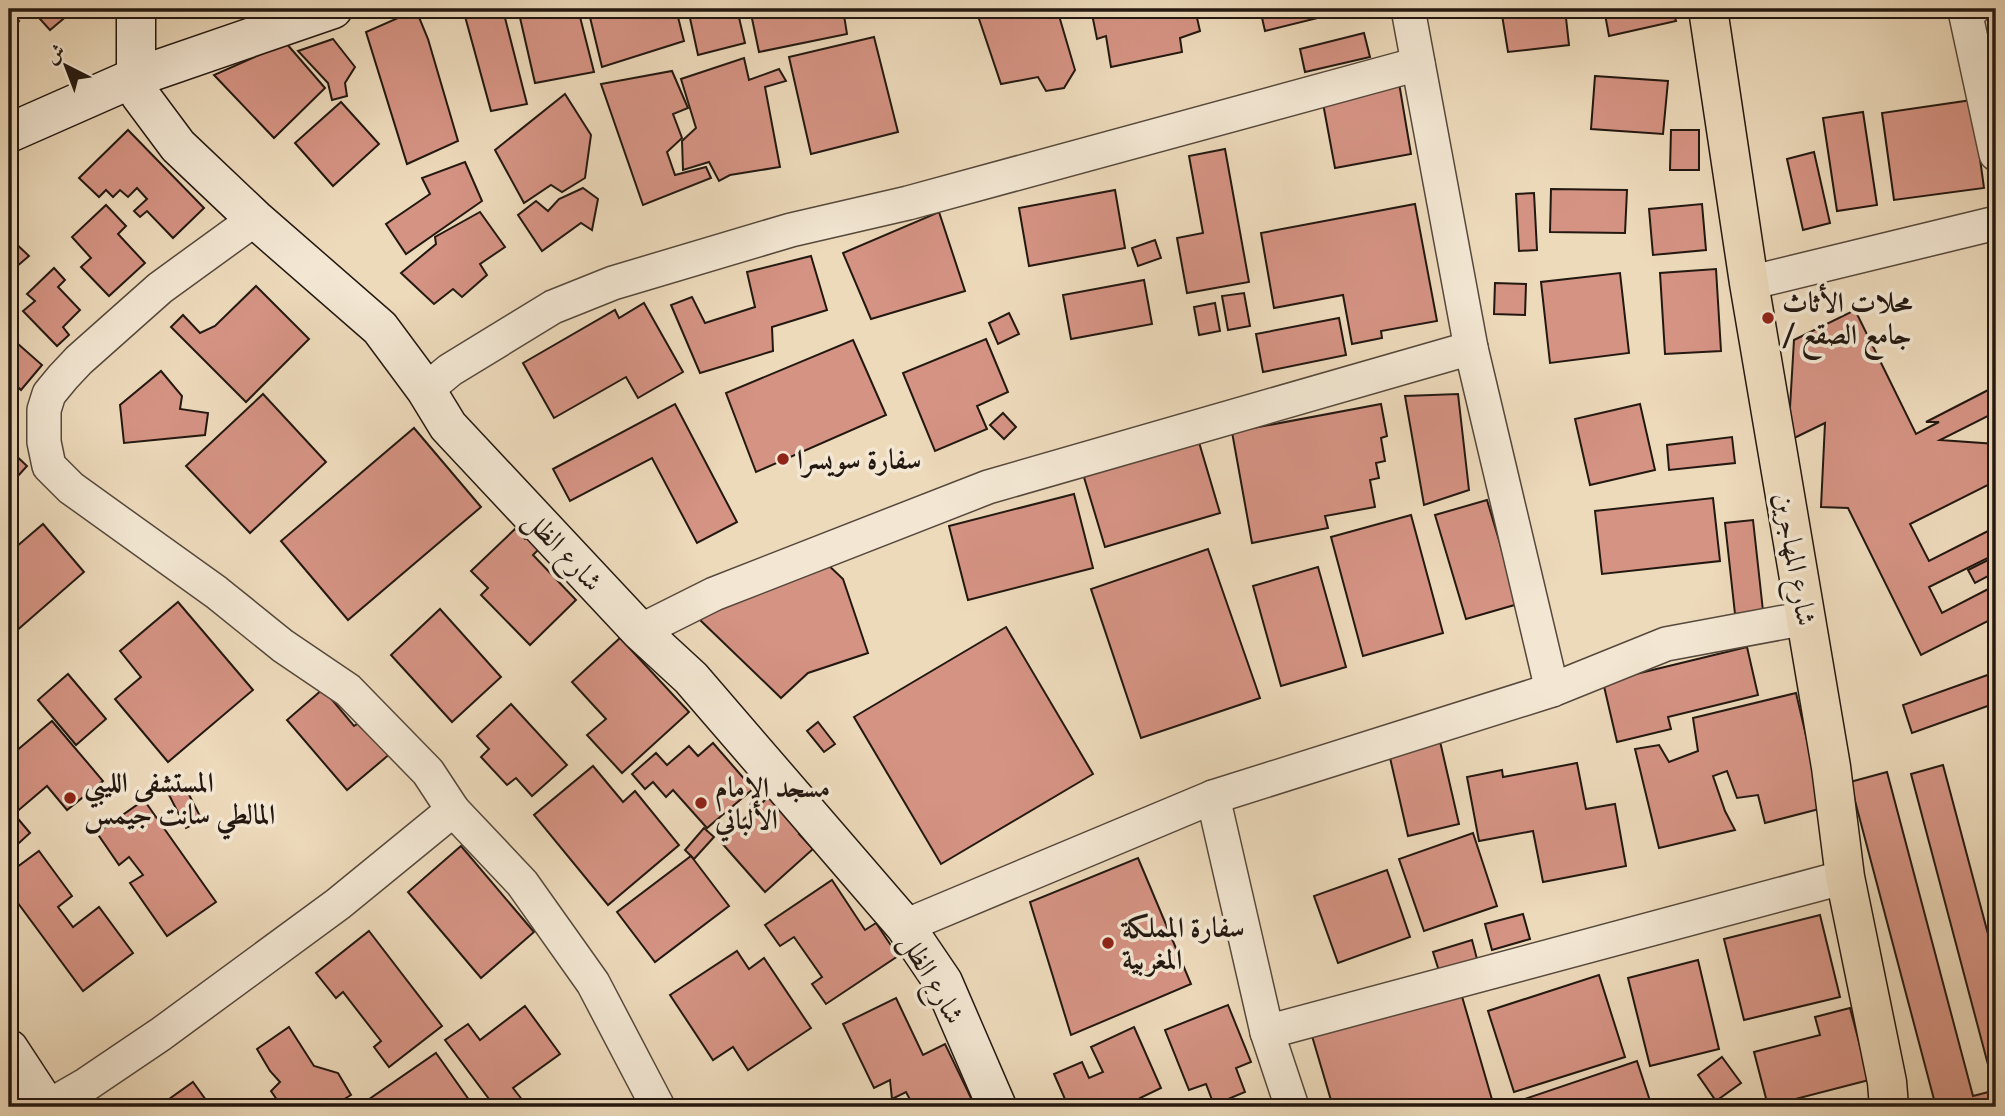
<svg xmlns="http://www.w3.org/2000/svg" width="2005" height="1116" font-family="'Gentium Book Plus',Amiri,serif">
	<rect width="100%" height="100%" fill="#eddabb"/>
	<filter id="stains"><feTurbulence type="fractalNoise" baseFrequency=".00286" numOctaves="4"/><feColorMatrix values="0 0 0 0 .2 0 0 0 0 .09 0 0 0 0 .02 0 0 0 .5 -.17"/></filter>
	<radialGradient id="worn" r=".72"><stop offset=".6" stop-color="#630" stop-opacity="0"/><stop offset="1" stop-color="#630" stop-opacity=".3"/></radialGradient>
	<g fill="#d59383" stroke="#231811" stroke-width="2">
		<path d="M31 9H75L50 30Z"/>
		<path d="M463 9H492L494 16 504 14 527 104 491 111Z"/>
		<path d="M518 9H578L594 72 535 83Z"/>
		<path d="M588 9H676L684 41 602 67Z"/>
		<path d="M688 9H737L745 43 698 55Z"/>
		<path d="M750 9H843L847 34 759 52Z"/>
		<path d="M989 9H1057L1075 70 1064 88 1046 91 1038 77 1001 84 977 13Z"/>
		<path d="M1091 9H1195L1200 31 1180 38 1182 52 1111 67 1106 36 1097 39Z"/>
		<path d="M1260 9H1354L1265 31Z"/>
		<path d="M1501 9H1565L1569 45 1508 52Z"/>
		<path d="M1604 9H1673L1676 21 1609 36Z"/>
		<path d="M9 10 19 21 13 28 15 30 9 36Z"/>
		<path d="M416 10 428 39 458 141 407 164 366 32Z"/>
		<path d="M1364 33 1370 57 1305 72 1300 49Z"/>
		<path d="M874 37 898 132 811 154 789 57Z"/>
		<path d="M333 39 355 67 345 83 347 96 332 100 328 83 298 51Z"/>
		<path d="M286 43 325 88 274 138 214 75Z"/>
		<path d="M744 58 749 80 779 69 786 81 765 87 780 167 730 175 719 181 709 162 683 170 682 141 696 128 681 79Z"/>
		<path d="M672 71 688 108 673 114 682 138 667 152 675 175 706 167 711 178 643 205 601 84Z"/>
		<path d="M1595 76 1668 81 1663 134 1591 129Z"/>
		<path d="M1399 83 1411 154 1335 168 1322 98Z"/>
		<path d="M565 94 591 135 585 178 562 192 551 185 524 203 495 150Z"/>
		<path d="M1972 100 1984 188 1894 200 1882 113Z"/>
		<path d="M341 102 379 144 333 186 295 143Z"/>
		<path d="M1863 112 1877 205 1837 211 1823 118Z"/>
		<path d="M128 130 204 208 173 238 147 211 140 217 134 211 147 199 137 188 128 197 120 190 113 197 106 190 99 197 79 178Z"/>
		<path d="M1671 130H1699V170H1670Z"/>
		<path d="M1225 149 1249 282 1187 293 1177 238 1203 233 1189 156Z"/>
		<path d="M1814 152 1830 223 1803 230 1787 159Z"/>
		<path d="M465 162 482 201 406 254 386 224 430 194 422 178Z"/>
		<path d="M583 188 598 199 592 230 581 223 542 251 518 215 536 201 548 211 559 199Z"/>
		<path d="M1551 189 1627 190 1625 233 1550 232Z"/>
		<path d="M1115 190 1125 248 1029 266 1019 208Z"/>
		<path d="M1534 193 1537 250 1519 251 1516 194Z"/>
		<path d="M1415 204 1437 321 1381 331 1382 338 1352 344 1343 295 1274 308 1261 233Z"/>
		<path d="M1702 204 1706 250 1653 255 1649 209Z"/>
		<path d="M106 205 126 226 118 234 145 263 109 296 81 267 91 258 72 237Z"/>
		<path d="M9 212 18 233 11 239 29 256 9 273Z"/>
		<path d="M480 212 505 247 480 264 487 275 462 297 453 289 434 304 401 273 436 244 435 237Z"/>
		<path d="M939 212 965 291 871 319 843 253Z"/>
		<path d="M1155 240 1161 258 1138 266 1132 248Z"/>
		<path d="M811 256 827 310 772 327 773 351 700 373 671 305 692 297 705 323 755 307 747 272Z"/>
		<path d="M54 268 65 280 58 287 80 310 63 327 69 335 57 346 23 311 35 301 27 294Z"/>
		<path d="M1716 269 1721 351 1665 354 1660 273Z"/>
		<path d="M1620 273 1629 353 1550 363 1541 282Z"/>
		<path d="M1144 280 1152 324 1071 339 1063 295Z"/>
		<path d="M1495 283 1526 284 1525 315 1494 314Z"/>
		<path d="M256 286 309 339 246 402 171 327 183 315 200 333 215 326Z"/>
		<path d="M1244 293 1250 326 1228 330 1222 296Z"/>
		<path d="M644 303 683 372 638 398 626 377 554 418 523 363 615 310 619 318Z"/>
		<path d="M1215 303 1220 331 1199 335 1194 307Z"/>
		<path d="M1855 310 1916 434 1939 422H1926L1996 386V412L1940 440 1996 444V481L1910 524 1929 561 1996 527V554L1929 587 1942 613 1996 585V617L1921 655 1848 508 1821 507 1825 423 1788 441 1794 340Z"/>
		<path d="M1009 313 1019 334 998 344 989 323Z"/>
		<path d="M1339 318 1346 355 1263 372 1256 334Z"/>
		<path d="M9 336 42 365 21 390 9 379Z"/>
		<path d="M986 339 1008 392 977 406 987 429 935 451 903 373Z"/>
		<path d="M853 340 886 415 756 472 726 393Z"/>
		<path d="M161 371 182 396 180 409 208 413 205 435 124 443 120 405Z"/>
		<path d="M263 394 326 462 250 533 186 466Z"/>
		<path d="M1458 394 1469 490 1424 505 1405 396Z"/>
		<path d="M675 404 737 522 697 543 652 458 570 501 553 469Z"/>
		<path d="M1381 404 1387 436 1381 438 1385 461 1376 463 1379 478 1370 480 1375 507 1325 516 1328 528 1252 543 1232 432Z"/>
		<path d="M1640 404 1655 470 1590 485 1575 419Z"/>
		<path d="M1003 413 1016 427 1004 439 990 425Z"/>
		<path d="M414 428 481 507 348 620 281 541Z"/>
		<path d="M1732 437 1735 463 1669 470 1667 445Z"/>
		<path d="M1198 439 1220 513 1105 547 1083 474Z"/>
		<path d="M9 449 27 466 9 486Z"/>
		<path d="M1074 494 1093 568 968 600 949 526Z"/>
		<path d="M1713 498 1720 561 1602 574 1595 511Z"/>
		<path d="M1487 500 1518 604 1466 619 1435 515Z"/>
		<path d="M1411 515 1443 633 1363 656 1331 537Z"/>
		<path d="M1753 520 1763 611 1735 614 1725 523Z"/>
		<path d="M43 524 84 572 15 632 9 625V553Z"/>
		<path d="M515 529 525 539 533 532 544 544 533 555 576 600 530 645 481 595 488 588 471 571Z"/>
		<path d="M1208 549 1260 698 1141 738 1091 589Z"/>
		<path d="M1996 556V572L1975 583 1968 570Z"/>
		<path d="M824 561 843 579 868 653 808 673 781 698 699 619Z"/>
		<path d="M1318 567 1346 667 1281 686 1253 586Z"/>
		<path d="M178 602 253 690 168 762 115 699 141 677 120 651Z"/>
		<path d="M440 609 501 677 452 722 391 655Z"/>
		<path d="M1006 627 1093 774 941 864 854 717Z"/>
		<path d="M620 638 689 712 622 773 587 735 606 719 572 682Z"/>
		<path d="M1747 647 1758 695 1668 717 1671 729 1617 742 1603 682Z"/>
		<path d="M1996 672V703L1912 733 1903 705Z"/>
		<path d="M68 674 106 719 76 745 38 700Z"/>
		<path d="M323 689 354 726 363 720 391 753 347 790 287 720Z"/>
		<path d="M1796 693 1823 808 1765 823 1758 795 1737 798 1727 771 1713 776 1725 811 1735 830 1659 848 1635 749 1659 745 1669 762 1698 751 1693 718Z"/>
		<path d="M511 704 567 765 532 796 516 778 507 785 481 757 489 749 477 736Z"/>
		<path d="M52 721 103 781 67 810 47 786 14 814 30 833 9 852V757Z"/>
		<path d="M818 722 835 744 824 752 807 731Z"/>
		<path d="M1439 737 1459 824 1408 836 1388 749Z"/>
		<path d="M713 743 753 789 707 828 673 790 666 797 653 782 645 789 632 774 656 753 667 765 689 746 698 756Z"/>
		<path d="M1577 763 1586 809 1615 804 1626 866 1543 882 1533 831 1479 841 1467 777 1502 770 1503 777Z"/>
		<path d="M1943 765 1996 964V1074L1991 1076 1911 774Z"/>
		<path d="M593 766 623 802 635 791 679 845 608 905 534 815Z"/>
		<path d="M1887 772 1973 1096 1996 1090V1107H1936L1850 782Z"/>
		<path d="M184 785 202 820 186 828 168 793Z"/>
		<path d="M775 791 807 827 799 834 813 849 765 892 720 841Z"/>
		<path d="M144 800 216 902 167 936 130 883 143 875 129 857 119 865 97 833Z"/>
		<path d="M704 828 714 837 694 859 685 850Z"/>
		<path d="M1473 833 1497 906 1424 931 1399 859Z"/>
		<path d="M461 846 534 932 481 978 408 892Z"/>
		<path d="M39 851 72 896 58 907 73 927 99 907 133 953 83 991 9 891V873Z"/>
		<path d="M691 856 729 906 655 962 617 912Z"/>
		<path d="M1138 858 1191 984 1071 1035 1030 902Z"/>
		<path d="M1387 870 1410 937 1338 963 1314 896Z"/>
		<path d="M832 880 865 930 876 923 898 956 826 1004 812 984 822 977 794 937 780 946 765 925Z"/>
		<path d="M1523 914 1530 939 1492 950 1485 924Z"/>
		<path d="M1820 915 1840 997 1744 1020 1724 939Z"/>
		<path d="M369 931 442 1026 389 1067 374 1047 381 1041 343 992 336 998 316 973Z"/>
		<path d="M1472 940 1477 959 1439 971 1433 952Z"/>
		<path d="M737 951 749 969 764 958 811 1028 748 1070 733 1047 713 1060 670 995Z"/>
		<path d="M1698 960 1719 1049 1650 1066 1628 978Z"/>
		<path d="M1599 975 1625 1057 1514 1092 1488 1011Z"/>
		<path d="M1461 993 1493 1103 1477 1107H1333L1312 1036Z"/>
		<path d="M896 998 923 1055 945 1044 972 1100 957 1107H914L906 1092 892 1099 890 1080 874 1088 843 1024Z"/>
		<path d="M1228 1005 1251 1062 1236 1068 1245 1092 1214 1105 1206 1084 1189 1090 1165 1030Z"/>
		<path d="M525 1006 560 1054 513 1088 527 1106 495 1107 445 1040 468 1024 480 1040Z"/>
		<path d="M1850 1008 1869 1080 1768 1106 1754 1052 1820 1035 1815 1017Z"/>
		<path d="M289 1027 314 1066 338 1073 351 1095 331 1107H282L271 1091 280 1082 270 1071 257 1049Z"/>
		<path d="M1134 1027 1161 1088 1140 1098 1143 1107H1066L1068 1106 1054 1074 1082 1062 1089 1078 1103 1072 1091 1047Z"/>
		<path d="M436 1053 474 1107H369L365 1102Z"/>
		<path d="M1722 1057 1741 1083 1716 1101 1698 1075Z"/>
		<path d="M1637 1061 1652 1107H1515L1513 1103Z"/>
		<path d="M193 1082 211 1107H158Z"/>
	</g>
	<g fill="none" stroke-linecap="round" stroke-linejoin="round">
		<g stroke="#56483c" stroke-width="36">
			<g id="street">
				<path d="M1408 9 1471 348 1552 690"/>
				<path d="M1973 9 1965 11 1996 154"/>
				<path d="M255 219 160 288 79 360 63 377 49 394 44 410V442L49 466 71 488 216 592 283 646 348 690 428 772 453 810 522 883 593 983 658 1107"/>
				<path d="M1749 283 1996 223"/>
				<path d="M426 390 450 370 553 307 613 283 791 230 908 203 1418 64"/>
				<path d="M640 631 714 594 988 487 1471 348"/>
				<path d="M1213 797 1267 1032 1292 1107"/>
				<path d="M905 926 1213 797 1552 690 1666 644 1806 618"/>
				<path d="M1267 1032 1845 877"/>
				<path d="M47 1107 87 1084 161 1034 338 904 453 810"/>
			</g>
		</g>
		<g stroke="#231811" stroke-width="41">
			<g id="secondary">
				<path d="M136 9V77L140 95 178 146 255 219 380 328 426 390 448 426 640 631 691 678 905 926 943 982 997 1107"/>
				<path d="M9 133 136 77 333 9"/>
				<path d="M9 1049 47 1107"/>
			</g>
		</g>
		<g stroke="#231811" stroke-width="41">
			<path id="primary" d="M1708 9 1749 283 1831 767 1845 877 1887 1082 1889 1107"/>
		</g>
		<use href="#street" stroke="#f3e7d3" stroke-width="33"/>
		<use href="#secondary" stroke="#f3e7d3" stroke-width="38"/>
		<use href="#primary" stroke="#eddabb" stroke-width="38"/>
	</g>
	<g fill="#8f2418" stroke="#f3e7d3" stroke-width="2.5">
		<circle cx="1768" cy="318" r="7"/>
		<circle cx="783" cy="459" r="7"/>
		<circle cx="70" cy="798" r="7"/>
		<circle cx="701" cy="803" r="7"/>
		<circle cx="1108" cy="943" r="7"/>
	</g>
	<g text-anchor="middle" stroke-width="7" stroke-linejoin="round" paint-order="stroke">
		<g font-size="28" font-weight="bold" fill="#231811" stroke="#f3e7d3" text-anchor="start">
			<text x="1782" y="312">محلات الأثاث<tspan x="1782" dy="32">/ جامع الصقع</tspan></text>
			<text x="797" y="469">سفارة سويسرا</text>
			<text x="84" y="792">المستشفى الليبي<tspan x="84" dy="32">المالطي سانت جيمس</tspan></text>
			<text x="715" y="797">مسجد الإمام<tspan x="715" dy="32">الألباني</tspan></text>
			<text x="1122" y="937">سفارة المملكة<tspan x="1122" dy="32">المغربية</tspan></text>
		</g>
		<g font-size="28" fill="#231811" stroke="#f3e7d3">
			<text transform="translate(564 550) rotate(47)" y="10">شارع الظل</text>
			<text transform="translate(1796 559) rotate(80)" y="10">شارع المهاجرين</text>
			<text transform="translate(933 978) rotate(60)" y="10">شارع الظل</text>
		</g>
	</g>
	<rect width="2005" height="1116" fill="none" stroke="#eddabb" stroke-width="35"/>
	<rect x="10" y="10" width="1984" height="1095" fill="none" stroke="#231811" stroke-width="3.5"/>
	<rect x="18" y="18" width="1970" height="1081" fill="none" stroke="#231811" stroke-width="2"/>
	<g transform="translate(66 66) rotate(318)" stroke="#f3e7d3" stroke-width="5" paint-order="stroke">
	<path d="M0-5L12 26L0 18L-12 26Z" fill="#231811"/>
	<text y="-10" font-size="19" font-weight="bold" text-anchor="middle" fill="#231811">ش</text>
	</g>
	<rect width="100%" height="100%" filter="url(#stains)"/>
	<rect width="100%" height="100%" fill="url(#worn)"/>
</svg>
